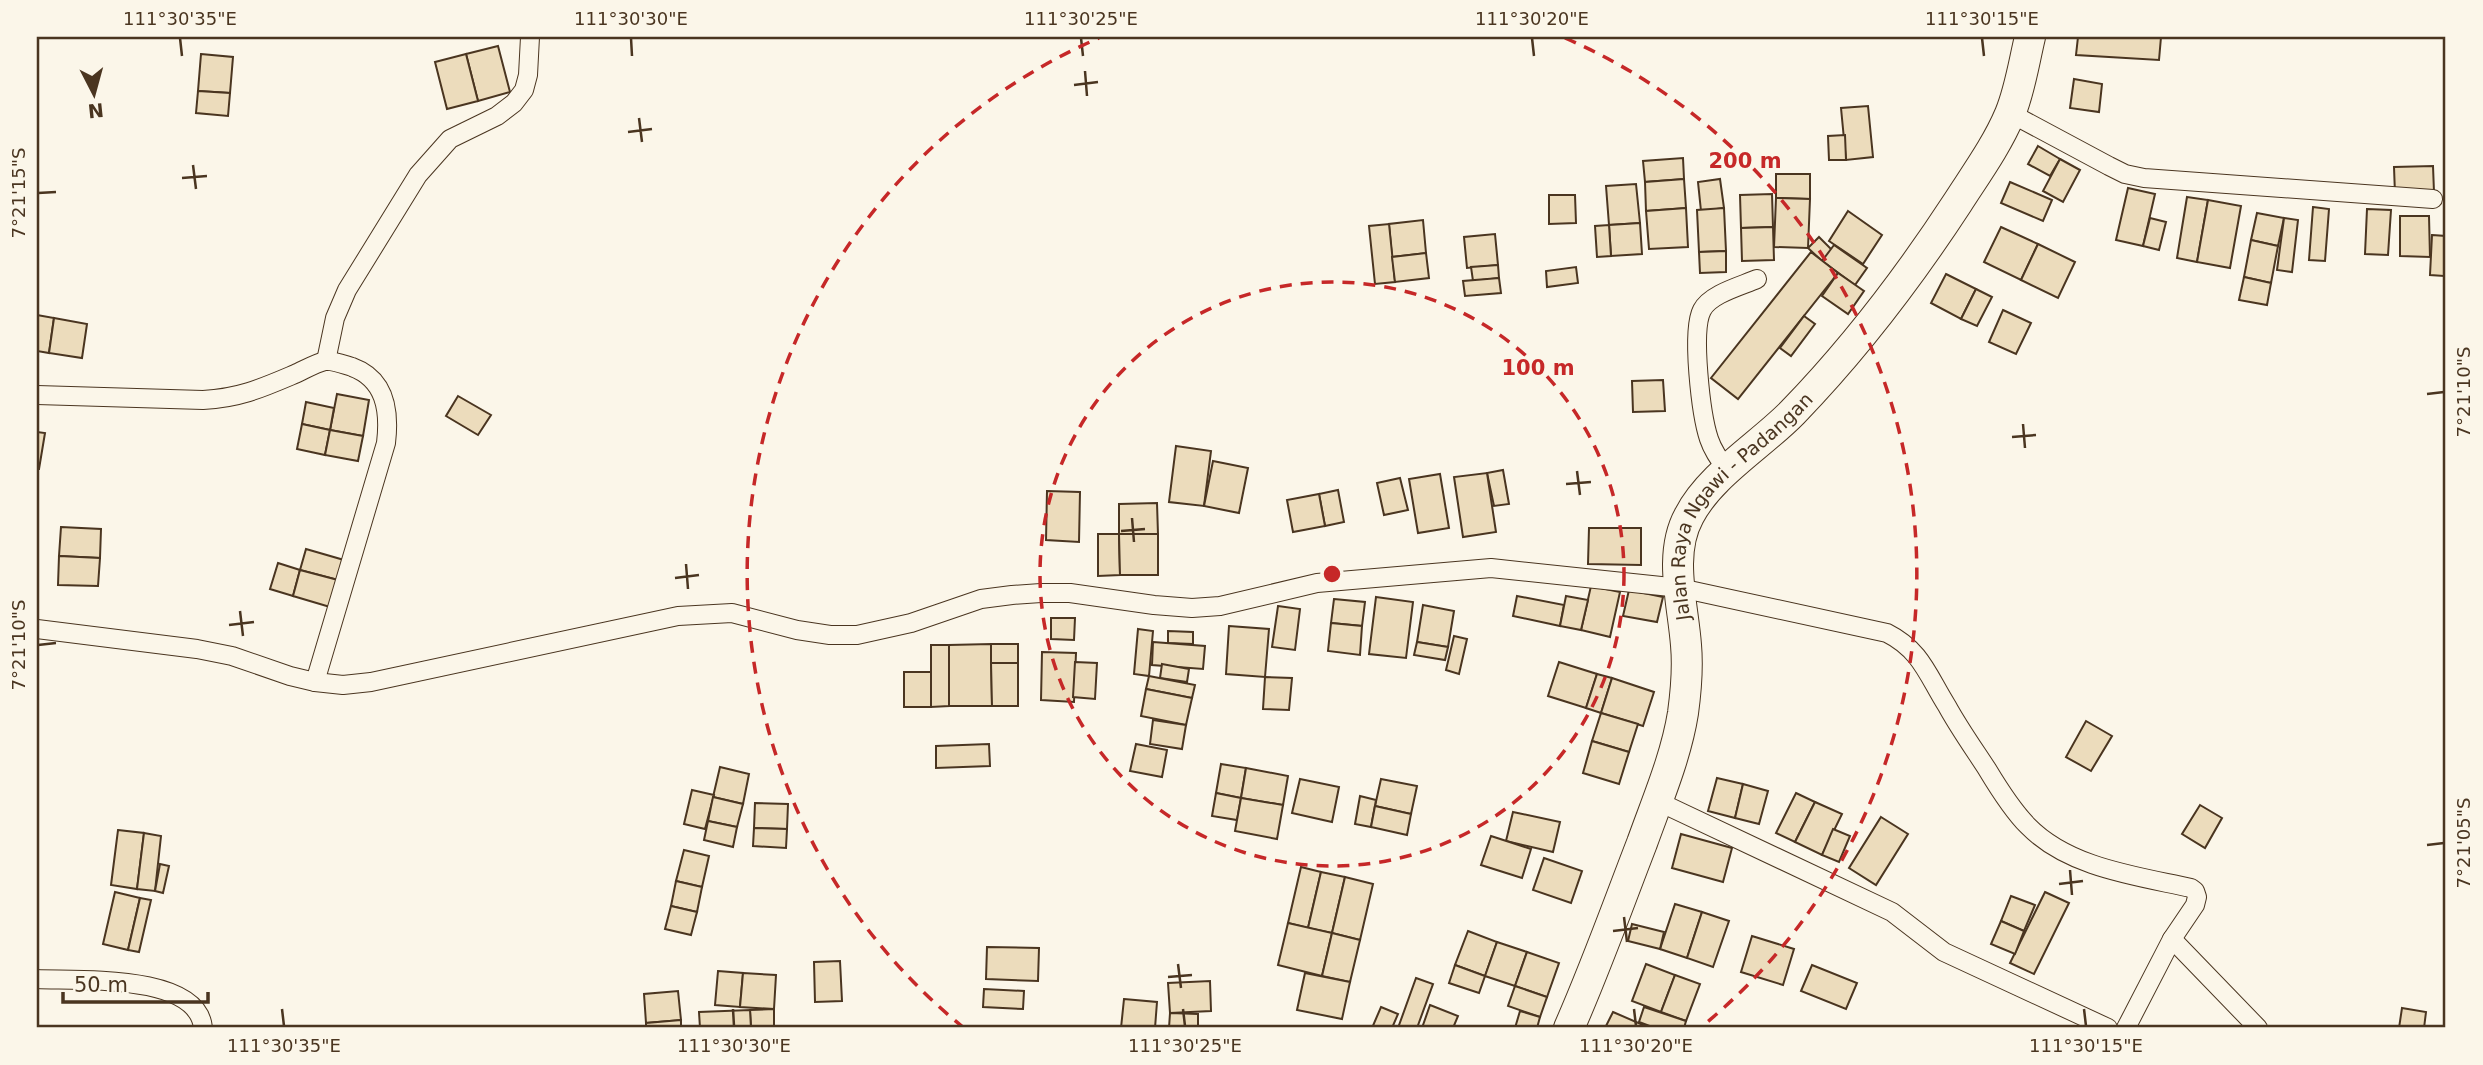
<svg xmlns="http://www.w3.org/2000/svg" width="2483" height="1065" font-family="'DejaVu Sans',sans-serif">
	<rect width="100%" height="100%" fill="#fbf6e9"/>
	<g fill="#ecdcbc" stroke="#4a3520" stroke-width="2">
		<path d="M2078 37H2161L2159 60 2076 55Z"/>
		<path d="M498 46 510 92 478 101 466 54Z"/>
		<path d="M201 54 233 57 230 93 198 91Z"/>
		<path d="M466 54 478 101 447 109 435 62Z"/>
		<path d="M2074 79 2102 84 2099 112 2070 108Z"/>
		<path d="M198 91 230 93 228 116 196 113Z"/>
		<path d="M1868 106 1873 157 1846 160 1841 108Z"/>
		<path d="M1845 135 1846 160H1829L1828 136Z"/>
		<path d="M2038 146 2060 159 2050 176 2028 164Z"/>
		<path d="M1683 158 1684 179 1645 182 1643 161Z"/>
		<path d="M2060 159 2080 170 2063 202 2043 191Z"/>
		<path d="M2433 166 2434 192 2395 194 2394 167Z"/>
		<path d="M1776 174H1810V199L1776 198Z"/>
		<path d="M1684 179 1686 208 1646 211 1645 182Z"/>
		<path d="M1720 179 1724 208 1701 211 1698 182Z"/>
		<path d="M2010 182 2052 200 2043 221 2001 203Z"/>
		<path d="M1636 184 1640 223 1609 225 1606 186Z"/>
		<path d="M2128 188 2155 194 2143 246 2116 240Z"/>
		<path d="M1772 194 1773 227 1741 228 1740 195Z"/>
		<path d="M1549 195H1575L1576 223 1549 224Z"/>
		<path d="M2187 197 2208 200 2197 262 2177 258Z"/>
		<path d="M1776 198 1810 199 1808 248 1774 247Z"/>
		<path d="M2208 200 2241 206 2230 268 2197 262Z"/>
		<path d="M2313 207 2329 209 2325 261 2309 260Z"/>
		<path d="M1686 208 1688 247 1649 249 1646 211Z"/>
		<path d="M1724 208 1726 251 1699 252 1697 210Z"/>
		<path d="M2367 209 2391 210 2388 255 2365 254Z"/>
		<path d="M1848 211 1882 235 1863 264 1829 241Z"/>
		<path d="M2257 213 2284 218 2278 246 2251 240Z"/>
		<path d="M2400 216H2429L2430 257 2400 256Z"/>
		<path d="M2150 218 2166 222 2159 250 2143 246Z"/>
		<path d="M2284 218 2298 220 2292 272 2277 270Z"/>
		<path d="M1423 220 1426 253 1392 257 1389 224Z"/>
		<path d="M1640 223 1642 254 1611 256 1609 225Z"/>
		<path d="M1389 224 1395 282 1375 284 1369 226Z"/>
		<path d="M1609 225 1611 256 1597 257 1595 226Z"/>
		<path d="M1773 227 1774 260 1742 261 1741 228Z"/>
		<path d="M2001 227 2038 244 2021 280 1984 262Z"/>
		<path d="M1495 234 1498 265 1467 268 1464 237Z"/>
		<path d="M2432 235 2446 236 2444 276 2430 275Z"/>
		<path d="M1819 237 1832 250 1822 261 1808 248Z"/>
		<path d="M2251 240 2278 246 2271 283 2244 277Z"/>
		<path d="M2038 244 2075 262 2058 298 2021 280Z"/>
		<path d="M1834 245 1867 268 1855 285 1822 261Z"/>
		<path d="M1726 251V272L1700 273 1699 252Z"/>
		<path d="M1811 252 1838 273 1738 399 1711 378Z"/>
		<path d="M1426 253 1429 278 1395 282 1392 257Z"/>
		<path d="M1498 265 1499 278 1473 281 1471 267Z"/>
		<path d="M1576 267 1578 283 1547 287 1546 271Z"/>
		<path d="M1838 273 1864 291 1848 314 1822 296Z"/>
		<path d="M1946 274 1976 289 1961 319 1931 303Z"/>
		<path d="M2244 277 2271 283 2267 305 2239 300Z"/>
		<path d="M1499 278 1501 293 1465 296 1463 281Z"/>
		<path d="M1976 289 1992 297 1977 326 1961 319Z"/>
		<path d="M2003 310 2031 323 2016 354 1989 342Z"/>
		<path d="M37 315 54 318 49 353 37 351Z"/>
		<path d="M1804 316 1815 324 1791 356 1780 348Z"/>
		<path d="M54 318 87 324 82 358 49 353Z"/>
		<path d="M1663 380 1665 411 1633 412 1632 381Z"/>
		<path d="M337 394 369 400 363 436 330 430Z"/>
		<path d="M458 396 491 415 478 435 446 416Z"/>
		<path d="M306 402 334 408 330 430 302 424Z"/>
		<path d="M302 424 330 430 325 455 297 449Z"/>
		<path d="M330 430 363 436 358 461 325 455Z"/>
		<path d="M37 432 45 433 39 469H37Z"/>
		<path d="M1176 446 1211 451 1204 506 1169 502Z"/>
		<path d="M1213 461 1248 468 1239 513 1204 506Z"/>
		<path d="M1503 470 1509 504 1494 506 1487 473Z"/>
		<path d="M1487 473 1496 532 1463 537 1454 477Z"/>
		<path d="M1440 474 1449 528 1418 533 1409 479Z"/>
		<path d="M1400 478 1408 510 1384 515 1377 483Z"/>
		<path d="M1338 490 1344 522 1325 526 1319 494Z"/>
		<path d="M1047 491 1080 492 1079 542 1046 540Z"/>
		<path d="M1319 494 1325 526 1293 532 1287 500Z"/>
		<path d="M1157 503 1158 534H1119V504Z"/>
		<path d="M61 527 101 529 100 558 59 556Z"/>
		<path d="M1589 528H1641V565L1588 564Z"/>
		<path d="M1098 534H1119L1120 575 1098 576Z"/>
		<path d="M1119 534H1158V575H1120Z"/>
		<path d="M306 549 344 560 338 580 300 570Z"/>
		<path d="M59 556 100 558 98 586 58 585Z"/>
		<path d="M278 563 300 570 293 596 270 589Z"/>
		<path d="M300 570 338 580 330 607 293 596Z"/>
		<path d="M1591 586 1620 592 1610 637 1581 630Z"/>
		<path d="M1629 590 1663 597 1657 622 1623 616Z"/>
		<path d="M1517 596 1564 605 1560 626 1513 616Z"/>
		<path d="M1566 596 1588 600 1581 630 1560 626Z"/>
		<path d="M1376 597 1413 602 1406 658 1369 654Z"/>
		<path d="M1334 599 1365 602 1362 626 1331 623Z"/>
		<path d="M1423 605 1454 611 1448 647 1417 642Z"/>
		<path d="M1278 606 1300 609 1295 650 1272 647Z"/>
		<path d="M1051 618H1075L1074 640 1051 639Z"/>
		<path d="M1331 623 1362 626 1360 655 1328 651Z"/>
		<path d="M1229 626 1269 629 1265 677 1226 674Z"/>
		<path d="M1138 629 1153 631 1149 676 1134 674Z"/>
		<path d="M1168 631 1193 632V644L1168 643Z"/>
		<path d="M1454 636 1467 639 1459 674 1446 670Z"/>
		<path d="M1153 642 1205 646 1203 669 1152 665Z"/>
		<path d="M1417 642 1448 647 1445 660 1414 655Z"/>
		<path d="M991 644 992 706H949V645Z"/>
		<rect x="991" y="644" width="27" height="19"/>
		<path d="M931 645H949V706L931 707Z"/>
		<path d="M1042 652 1076 653 1074 702 1041 700Z"/>
		<path d="M1075 662 1097 663 1095 699 1073 697Z"/>
		<path d="M1559 662 1597 674 1586 708 1548 696Z"/>
		<path d="M991 663H1018V706H992Z"/>
		<path d="M1162 664 1189 669 1187 682 1160 678Z"/>
		<rect x="904" y="672" width="27" height="35"/>
		<path d="M1597 674 1612 678 1601 713 1586 708Z"/>
		<path d="M1149 676 1195 685 1192 698 1146 689Z"/>
		<path d="M1265 677 1292 678 1289 710 1263 709Z"/>
		<path d="M1612 678 1654 692 1643 726 1601 713Z"/>
		<path d="M1146 689 1192 698 1186 725 1141 716Z"/>
		<path d="M1601 713 1638 724 1629 752 1592 741Z"/>
		<path d="M1153 720 1186 725 1182 749 1150 744Z"/>
		<path d="M2086 721 2112 736 2091 771 2066 757Z"/>
		<path d="M1592 741 1629 752 1619 784 1583 773Z"/>
		<path d="M989 744 990 766 936 768V746Z"/>
		<path d="M1136 744 1167 750 1162 777 1130 771Z"/>
		<path d="M1221 764 1246 768 1241 798 1216 793Z"/>
		<path d="M720 767 749 774 743 804 713 797Z"/>
		<path d="M1246 768 1288 776 1283 805 1241 798Z"/>
		<path d="M1717 778 1743 784 1735 818 1708 811Z"/>
		<path d="M1300 779 1339 787 1332 822 1292 813Z"/>
		<path d="M1381 779 1417 786 1411 814 1375 806Z"/>
		<path d="M1743 784 1768 791 1759 824 1735 818Z"/>
		<path d="M692 790 714 795 705 829 684 824Z"/>
		<path d="M1216 793 1241 798 1237 820 1212 816Z"/>
		<path d="M1796 793 1815 802 1795 842 1776 833Z"/>
		<path d="M1360 796 1376 800 1371 827 1355 824Z"/>
		<path d="M713 797 743 804 737 827 708 821Z"/>
		<path d="M1241 798 1283 805 1277 839 1235 831Z"/>
		<path d="M1815 802 1842 814 1822 855 1795 842Z"/>
		<path d="M755 803 788 804 787 829 754 828Z"/>
		<path d="M2200 805 2222 818 2205 848 2182 834Z"/>
		<path d="M1375 806 1411 814 1407 835 1371 827Z"/>
		<path d="M1513 812 1560 822 1553 852 1506 841Z"/>
		<path d="M1881 817 1908 834 1876 885 1849 868Z"/>
		<path d="M708 821 737 827 733 847 704 840Z"/>
		<path d="M754 828 787 829 786 848 753 846Z"/>
		<path d="M1833 829 1850 836 1839 862 1822 855Z"/>
		<path d="M118 830 144 833 137 889 111 885Z"/>
		<path d="M144 833 161 836 155 891 137 889Z"/>
		<path d="M1681 834 1732 848 1723 882 1672 868Z"/>
		<path d="M1491 836 1531 849 1522 878 1481 865Z"/>
		<path d="M684 850 709 856 702 887 676 881Z"/>
		<path d="M1544 858 1582 871 1571 903 1533 890Z"/>
		<path d="M160 864 169 866 163 893 155 891Z"/>
		<path d="M1301 867 1321 872 1308 928 1288 923Z"/>
		<path d="M1321 872 1345 877 1332 933 1308 928Z"/>
		<path d="M1345 877 1373 884 1360 940 1332 933Z"/>
		<path d="M676 881 702 887 697 912 671 906Z"/>
		<path d="M115 892 140 898 128 950 103 944Z"/>
		<path d="M2045 892 2069 903 2034 974 2010 963Z"/>
		<path d="M2011 896 2035 905 2024 931 2001 921Z"/>
		<path d="M140 898 151 900 139 952 128 950Z"/>
		<path d="M1675 904 1702 912 1687 958 1660 949Z"/>
		<path d="M671 906 697 912 691 935 665 929Z"/>
		<path d="M1702 912 1729 921 1713 967 1687 958Z"/>
		<path d="M2001 921 2024 931 2015 954 1991 944Z"/>
		<path d="M1288 923 1332 933 1322 976 1278 965Z"/>
		<path d="M1632 924 1664 932 1660 949 1628 941Z"/>
		<path d="M1468 931 1497 942 1485 976 1455 965Z"/>
		<path d="M1332 933 1360 940 1350 982 1322 976Z"/>
		<path d="M1752 936 1794 949 1783 985 1741 972Z"/>
		<path d="M1497 942 1527 952 1515 986 1485 976Z"/>
		<path d="M987 947 1039 948 1038 981 986 979Z"/>
		<path d="M1527 952 1559 963 1547 997 1515 986Z"/>
		<path d="M840 961 842 1001 815 1002 814 962Z"/>
		<path d="M1646 964 1675 975 1661 1012 1632 1001Z"/>
		<path d="M1455 965 1485 976 1479 993 1449 983Z"/>
		<path d="M1812 965 1857 983 1846 1009 1801 991Z"/>
		<path d="M718 971 743 973 740 1007 715 1005Z"/>
		<path d="M743 973 776 975 774 1009 740 1007Z"/>
		<path d="M1305 973 1350 982 1342 1019 1297 1010Z"/>
		<path d="M1675 975 1700 984 1686 1021 1661 1012Z"/>
		<path d="M1416 978 1433 984 1417 1028H1398Z"/>
		<path d="M1210 981 1211 1011 1170 1013 1168 983Z"/>
		<path d="M1515 986 1547 997 1540 1017 1508 1006Z"/>
		<path d="M984 989 1024 991 1023 1009 983 1007Z"/>
		<path d="M678 991 681 1020 646 1023 644 994Z"/>
		<path d="M1124 999 1157 1002 1155 1028H1121Z"/>
		<path d="M1430 1005 1458 1016 1453 1028H1422Z"/>
		<path d="M1381 1007 1398 1014 1392 1028H1372Z"/>
		<path d="M1644 1007 1686 1021 1684 1028H1655L1639 1022Z"/>
		<path d="M2402 1008 2426 1012 2424 1028H2399Z"/>
		<path d="M774 1009V1028H751L750 1010Z"/>
		<path d="M750 1010 751 1028H700L699 1012Z"/>
		<path d="M1520 1011 1540 1017 1537 1028H1515Z"/>
		<path d="M1613 1012 1650 1028H1605Z"/>
		<path d="M1170 1013 1198 1014V1028H1169Z"/>
		<path d="M681 1020V1028H646V1023Z"/>
	</g>
	<g fill="none" stroke-linecap="round" stroke-linejoin="round">
		<g stroke="#4a3520" stroke-width="20">
			<g id="minor">
				<path d="M2010 113 2109 166 2125 174 2144 178 2433 199"/>
				<path d="M326 361 335 318 347 290 418 175 450 139 497 116 514 103 524 90 528 75 530 37"/>
				<path d="M37 395 203 400C240 398 262 388 295 374 304 370 316 363 325 361 333 360 345 365 352 367 385 379 390 410 386 443L315 682"/>
				<path d="M1728 471C1720 461 1713 451 1709 439 1701 415 1691 331 1702 310 1710 294 1741 286 1757 279"/>
				<path d="M37 629 197 649 232 656 290 676 315 682 343 685 371 682 678 616 732 613 797 630 830 635H857L911 623 981 599 1012 595 1041 593H1070L1154 605 1192 608 1220 606 1317 583 1491 568 1680 588 1887 633C1921 650 1928 676 1947 706 1959 728 1974 749 1987 769 1999 789 2012 810 2028 826 2069 868 2137 876 2191 888L2195 891 2197 897 2195 905 2172 939 2126 1028"/>
				<path d="M1657 801 1892 912 1944 952 2108 1028"/>
				<path d="M2172 939 2258 1028"/>
				<path d="M37 979C77 981 198 973 203 1028"/>
			</g>
		</g>
		<g stroke="#4a3520" stroke-width="32">
			<g id="trunk">
				<path id="s1" d="M1569 1028C1596 967 1618 905 1642 843 1657 801 1676 757 1683 713 1686 691 1688 667 1686 645 1683 604 1668 554 1689 516 1710 475 1761 445 1793 412 1855 348 1909 277 1958 202 1976 174 1997 145 2010 114 2020 90 2024 62 2030 37"/>
			</g>
		</g>
		<use href="#minor" stroke="#fbf6e9" stroke-width="18"/>
		<use href="#trunk" stroke="#fbf6e9" stroke-width="30"/>
	</g>
	<path fill="none" stroke="#4a3520" stroke-width="2.5" d="M180 38 182 56M631 38 632 56M1081 38 1083 56M1532 38 1534 56M1982 38 1984 56M1085 71 1087 96M1074 85 1098 82M639 118 642 142M628 132 652 129M193 165 196 189M182 178 207 176M38 193 56 192M2427 394 2444 392M2023 424 2025 448M2012 437 2036 435M1577 471 1580 495M1566 484 1591 482M1132 518 1134 542M1121 531 1145 529M686 564 688 589M675 578 699 575M240 611 243 636M229 625 254 622M38 645 56 643M2427 845 2444 843M2070 870 2072 895M2059 884 2083 881M1624 917 1627 942M1613 931 1638 928M1178 964 1181 988M1168 977 1192 975M282 1009 284 1026M733 1009 734 1026M1183 1009 1185 1026M1634 1009 1636 1026M2084 1009 2086 1026"/>
	<g fill="none" stroke="#c62828" stroke-width="3.5" stroke-dasharray="12 9">
		<circle cx="1332" cy="574" r="292"/>
		<path d="M964 1028A584 584 0 0 1 1099 38M1565 38A584 584 0 0 1 1700 1028"/>
	</g>
	<g text-anchor="middle" stroke-width="5" stroke-linejoin="round" paint-order="stroke">
		<g font-size="19" fill="#4a3520" stroke="#fbf6e9">
			<text dy="7" stroke="none"><textPath href="#s1" startOffset="567">Jalan Raya Ngawi - Padangan</textPath></text>
		</g>
	</g>
	<circle cx="1332" cy="574" r="10" fill="#c62828" stroke="#fbf6e9" stroke-width="3.5"/>
	<g font-size="21" text-anchor="middle" font-weight="bold" fill="#c62828" stroke="#fbf6e9" stroke-width="5" stroke-linejoin="round" paint-order="stroke">
		<text x="1745" y="168">200 m</text>
		<text x="1538" y="375">100 m</text>
	</g>
	<rect width="2483" height="1065" fill="none" stroke="#fbf6e9" stroke-width="77"/>
	<g transform="translate(94 94) rotate(174)" stroke="#fbf6e9" stroke-width="5" paint-order="stroke">
	<path d="M0-5L12 26L0 18L-12 26Z" fill="#4a3520"/>
	<text y="-10" font-size="19" font-weight="bold" text-anchor="middle" fill="#4a3520">N</text>
	</g>
	<path d="M63 992v10h145v-10" fill="none" stroke="#4a3520" stroke-width="3.5"/>
	<text x="74" y="992" font-size="21" fill="#4a3520" stroke="#fbf6e9" stroke-width="5" paint-order="stroke">50 m</text>
	<rect x="38" y="38" width="2406" height="988" fill="none" stroke="#4a3520" stroke-width="2.5"/>
	<g font-size="18" text-anchor="middle" fill="#4a3520">
		<text x="180" y="25">111°30'35"E</text>
		<text x="631" y="25">111°30'30"E</text>
		<text x="1081" y="25">111°30'25"E</text>
		<text x="1532" y="25">111°30'20"E</text>
		<text x="1982" y="25">111°30'15"E</text>
		<text transform="translate(19 193) rotate(-90)" y="6">7°21'15"S</text>
		<text transform="translate(2464 392) rotate(-90)" y="6">7°21'10"S</text>
		<text transform="translate(19 645) rotate(-90)" y="6">7°21'10"S</text>
		<text transform="translate(2464 843) rotate(-90)" y="6">7°21'05"S</text>
		<text x="284" y="1052">111°30'35"E</text>
		<text x="734" y="1052">111°30'30"E</text>
		<text x="1185" y="1052">111°30'25"E</text>
		<text x="1636" y="1052">111°30'20"E</text>
		<text x="2086" y="1052">111°30'15"E</text>
	</g>
</svg>
